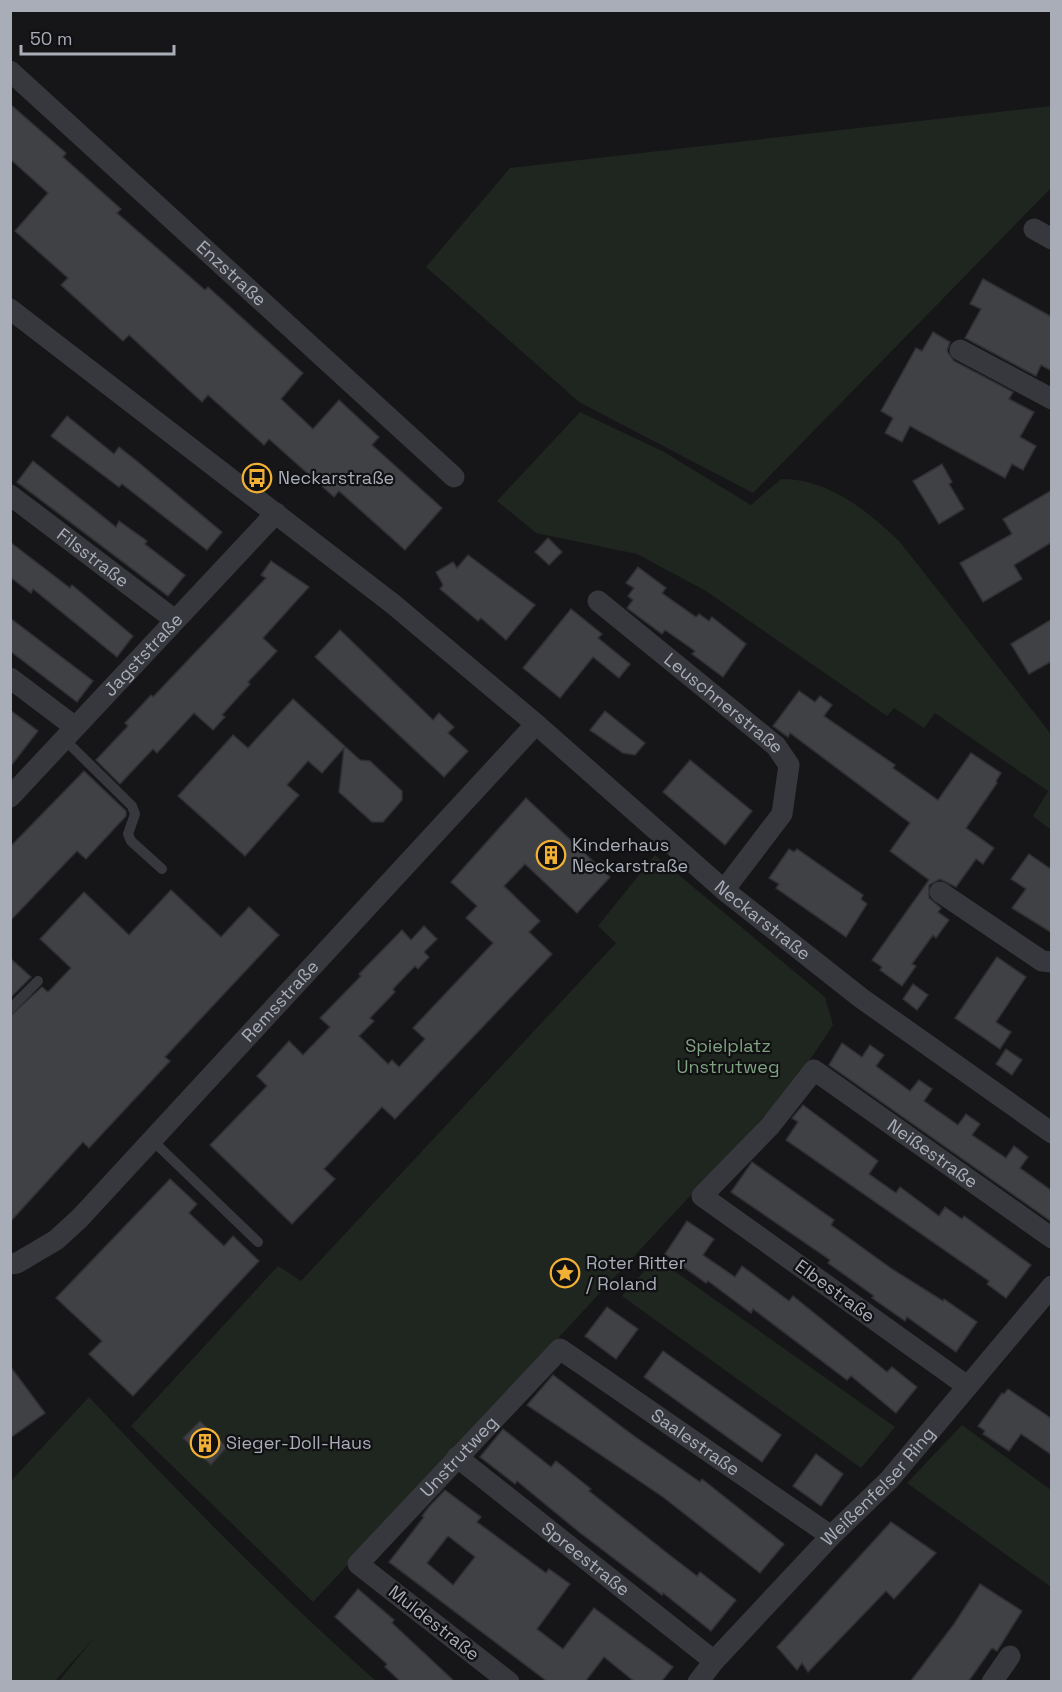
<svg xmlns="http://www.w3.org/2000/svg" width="1062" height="1692" font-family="'Space Grotesk',sans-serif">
	<rect width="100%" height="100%" fill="#161618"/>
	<g fill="#1e261f">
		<path d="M1051 106V188L753 493 579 402 426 267 510 168Z"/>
		<path d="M580 412 664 452 751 505 781 479C829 479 868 511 900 542L1051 734V830L1033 816 1048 791 935 713 924 728 894 708 887 716 706 591 637 554 536 533 497 501Z"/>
		<path d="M655 855 825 997 833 1025 794 1084 313 1602 131 1426 278 1266 301 1281 616 943 598 926Z"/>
		<path d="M656 1258 895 1427 861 1468 622 1296Z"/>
		<path d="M89 1397C181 1495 274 1591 376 1681H59L94 1638 55 1681H11V1481Z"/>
		<path d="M962 1425 1051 1490V1587L907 1483Z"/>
	</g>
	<g fill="#404145" stroke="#303034" stroke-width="1.5" fill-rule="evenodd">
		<path d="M10 104 66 153 63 157 121 209 117 213 205 290 208 287 303 373 281 399 313 429 339 400 379 437 372 445 442 508 405 550 339 491 334 497 269 439 264 445 208 395 202 402 129 335 123 341 61 285 68 278 15 231 48 193 10 159Z"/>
		<path d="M983 279 1052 317V371L1041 365 1036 376 965 338 981 309 970 304Z"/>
		<path d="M933 332 950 342 947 351 954 361 1013 392 1009 399 1034 412 1020 437 1036 446 1023 470 1012 464 1005 478 910 426 902 442 885 433 893 418 881 411 916 348 922 351Z"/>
		<path d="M67 416 114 454 119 447 138 462 222 532 207 550 122 484 119 487 51 436Z"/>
		<path d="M33 461 116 527 119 521 147 541 145 544 185 575 168 596 17 482Z"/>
		<path d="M942 464 952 482 949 484 964 509 939 524 913 481Z"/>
		<path d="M1052 490V542L1014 565 1022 579 983 602 960 563 1012 534 1003 519Z"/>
		<path d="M548 538 562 552 549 565 535 552Z"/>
		<path d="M10 542 70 588 72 585 133 636 117 657 33 589 31 593 10 577Z"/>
		<path d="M468 555 535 605 506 640 481 618 478 621 440 589 443 585 436 572 453 562 457 568Z"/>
		<path d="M271 561 309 587 263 638 277 651 248 682 250 684 222 715 225 717 213 730 194 713 157 753 153 749 120 784 96 760 128 726 125 723 151 695 153 697 266 578 261 575Z"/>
		<path d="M638 567 666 588 662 593 696 617 699 614 709 621 712 617 746 644 723 677 692 654 695 651 665 630 662 634 627 608 633 600 628 596 634 588 626 583Z"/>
		<path d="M571 609 602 634 598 638 630 664 619 678 593 657 560 698 523 668Z"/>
		<path d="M10 618 93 681 77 702 10 651Z"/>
		<path d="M1052 619V661L1029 674 1011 644Z"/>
		<path d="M340 630 433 720 439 713 454 727 448 733 468 751 444 777 315 657Z"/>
		<path d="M799 691 815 702 820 696 832 705 824 716 895 765 893 768 938 800 971 753 1001 773 996 781 997 783 966 828 994 848 983 864 976 859 956 887 940 879 929 885V898L941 908 938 912 949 920 936 938 933 935 912 964 916 966 902 986 880 970 882 967 872 960 929 880 890 851 910 823 790 733 788 737 773 726Z"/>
		<path d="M293 699 360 760 370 761 402 791V800L383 822H372L339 792 344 748 322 773 308 761 287 785 299 795 245 856 178 796 233 735 248 748Z"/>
		<path d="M10 710 38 731 10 767Z"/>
		<path d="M605 711 645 743 635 755 623 753 590 730Z"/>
		<path d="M690 760 752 811 725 845 663 792Z"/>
		<path d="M84 771 126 811V816L86 859 77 851 10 921V847Z"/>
		<path d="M526 798 610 877 577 913 525 864 504 886 540 921 529 932 552 954 395 1119 382 1107 324 1169 335 1179 292 1224 210 1145 267 1086 257 1076 289 1041 303 1055 330 1027 320 1018 361 976 359 974 402 930 411 940 424 926 437 939 424 952 429 957 418 969 415 966 393 989 395 992 370 1018 374 1021 359 1036 388 1064 392 1060 399 1067 425 1039 413 1028 493 943 466 918 477 906 451 882Z"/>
		<path d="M789 849 794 852 797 849 863 895 861 899 867 904 846 937 776 888 779 884 769 878Z"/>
		<path d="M1029 854 1052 870V933L1012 908 1026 889 1011 879Z"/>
		<path d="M171 890 221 937 249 907 279 935 165 1057 170 1061 89 1148 83 1142 10 1222V1016L42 987 48 992 71 968 40 939 84 892 129 935Z"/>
		<path d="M997 957 1026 977 996 1022 1011 1032 1000 1049 955 1018Z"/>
		<path d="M10 958 31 977 10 998Z"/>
		<path d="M913 984 928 995 917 1010 903 999Z"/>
		<path d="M842 1043 862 1057 870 1045 884 1055 876 1066 910 1091 919 1080 932 1089 924 1101 958 1125 966 1114 980 1124 972 1135 1006 1158 1014 1146 1028 1157 1020 1168 1052 1191V1222L829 1065Z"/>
		<path d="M1006 1049 1022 1060 1012 1075 996 1064Z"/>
		<path d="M803 1105 878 1161 869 1174 896 1193 900 1187 939 1216 945 1207 962 1219 964 1216 1031 1265 1006 1298 987 1284 989 1281 786 1140 798 1122 792 1118Z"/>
		<path d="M752 1162 834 1220 831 1225 892 1269 943 1301 944 1299 977 1322 956 1352 907 1317 905 1321 872 1298 874 1296 828 1263 830 1260 731 1192Z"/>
		<path d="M170 1179 197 1204 189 1213 224 1246 233 1236 259 1261 133 1396 89 1354 102 1341 56 1298Z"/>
		<path d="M687 1221 714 1239 703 1255 735 1277 742 1266 789 1301 793 1296 887 1372 892 1367 917 1387 896 1413 851 1376 847 1380 753 1309 751 1313 708 1281 706 1283 665 1254Z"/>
		<path d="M607 1307 638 1329 616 1359 585 1336Z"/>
		<path d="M663 1351 781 1435 762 1462 644 1377Z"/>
		<path d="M10 1366 45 1413 10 1438Z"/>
		<path d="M553 1375 634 1436 700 1482 702 1479 784 1544 760 1573 663 1497 527 1405Z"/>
		<path d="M1008 1389 1052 1419V1455L1021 1434 1009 1451 983 1434 985 1431 978 1426 1002 1393 1004 1394Z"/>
		<path d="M200 1421 227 1447 211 1465 183 1438Z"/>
		<path d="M503 1429 551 1467 556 1461 591 1489 589 1491 667 1553 697 1576 700 1572 736 1600 711 1631 663 1593 662 1595 579 1532 517 1481 515 1484 480 1457Z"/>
		<path d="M816 1454 843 1474 821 1506 793 1486Z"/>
		<path d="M445 1490 481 1517 477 1522 546 1573 549 1569 570 1584 537 1629 563 1649 594 1608 673 1667 661 1682H635L604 1657 585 1682H548L389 1562 424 1517 422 1516 428 1508ZM448 1536 475 1557 453 1585 427 1563Z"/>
		<path d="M891 1522 936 1553 894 1599 886 1591 808 1672 802 1663 797 1670 777 1647Z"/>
		<path d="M980 1584 1022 1611 997 1651 992 1648 968 1682H910L954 1624Z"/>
		<path d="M358 1589 394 1620 392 1623 455 1682H401L385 1667 387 1664 335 1617Z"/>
	</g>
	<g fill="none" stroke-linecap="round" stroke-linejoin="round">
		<g stroke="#37383d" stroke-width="10">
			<path d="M64 739 132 806 135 814 128 834 131 841 162 869"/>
			<path d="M10 1009 38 981"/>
			<path d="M152 1140 258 1242"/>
		</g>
		<g stroke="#37383d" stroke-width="21">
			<path id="s1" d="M10 71 454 477"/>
			<path d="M1034 229 1052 239"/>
			<path id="s2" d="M10 309 393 604 536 724 724 890 861 998 1052 1133"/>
			<path d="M960 350 1052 399"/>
			<path id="s3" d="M10 495 175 620"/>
			<path id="s4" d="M598 601 776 746 789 765 782 814 724 890"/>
			<path d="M10 678 75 727"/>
			<path id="s5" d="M10 797 276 513"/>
			<path d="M940 892 1042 961 1052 962"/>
			<path id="s6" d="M10 1264 17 1263 56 1240 80 1218 536 724"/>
			<path id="s7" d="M967 1386 702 1196 770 1126 814 1070 1052 1238"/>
			<path id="s8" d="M457 1457 714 1661"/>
			<path id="s9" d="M509 1682 358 1564 560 1349 831 1536"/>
			<path id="s10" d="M698 1682 714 1661 831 1536 889 1480 1052 1286"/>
			<path d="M992 1682 1010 1656"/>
		</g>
	</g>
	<defs>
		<g id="bus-ring" transform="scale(1.5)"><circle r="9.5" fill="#111113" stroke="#f2b134" stroke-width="1.5"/><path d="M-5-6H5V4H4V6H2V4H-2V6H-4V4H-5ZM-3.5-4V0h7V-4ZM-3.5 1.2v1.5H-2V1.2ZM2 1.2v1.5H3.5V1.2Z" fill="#f2b134"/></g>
		<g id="building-ring" transform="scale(1.5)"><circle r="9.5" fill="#111113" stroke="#f2b134" stroke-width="1.5"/><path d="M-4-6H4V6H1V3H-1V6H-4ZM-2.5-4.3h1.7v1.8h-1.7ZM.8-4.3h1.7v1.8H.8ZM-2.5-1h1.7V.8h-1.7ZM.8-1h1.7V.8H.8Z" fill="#f2b134"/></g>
		<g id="sight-ring" transform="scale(1.5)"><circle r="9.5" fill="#111113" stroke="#f2b134" stroke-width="1.5"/><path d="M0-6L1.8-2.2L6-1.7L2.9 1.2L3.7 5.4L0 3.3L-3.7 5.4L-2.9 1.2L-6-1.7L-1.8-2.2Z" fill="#f2b134"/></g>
	</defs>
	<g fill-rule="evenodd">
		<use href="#bus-ring" x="257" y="478"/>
		<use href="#building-ring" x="551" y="855"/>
		<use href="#sight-ring" x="565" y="1273"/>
		<use href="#building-ring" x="205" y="1443"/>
	</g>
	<g text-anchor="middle" stroke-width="4.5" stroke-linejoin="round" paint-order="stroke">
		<g font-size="18" fill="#a8adb8" stroke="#111113">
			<text dy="6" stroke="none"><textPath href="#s1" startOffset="300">Enzstraße</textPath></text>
			<text dy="6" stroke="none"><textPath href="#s3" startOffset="104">Filsstraße</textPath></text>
			<text dy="6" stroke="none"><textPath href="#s5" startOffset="195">Jagststraße</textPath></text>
			<text dy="6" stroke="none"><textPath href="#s4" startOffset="162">Leuschnerstraße</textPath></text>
			<text dy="6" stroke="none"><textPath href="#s2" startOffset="970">Neckarstraße</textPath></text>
			<text dy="6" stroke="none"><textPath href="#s6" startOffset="380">Remsstraße</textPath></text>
			<text dy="6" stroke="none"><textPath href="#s7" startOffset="640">Neißestraße</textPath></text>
			<text transform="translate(835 1291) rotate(36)" y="6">Elbestraße</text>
			<text dy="6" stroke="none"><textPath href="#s9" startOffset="651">Saalestraße</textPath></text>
			<text dy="6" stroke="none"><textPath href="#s9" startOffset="339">Unstrutweg</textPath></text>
			<text dy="6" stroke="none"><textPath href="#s10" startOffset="266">Weißenfelser Ring</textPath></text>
			<text dy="6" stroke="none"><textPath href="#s8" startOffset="164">Spreestraße</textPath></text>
			<text transform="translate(434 1623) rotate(38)" y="6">Muldestraße</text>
		</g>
		<g font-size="18" fill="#a8adb8" stroke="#111113" text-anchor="start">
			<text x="278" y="484">Neckarstraße</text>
			<text x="572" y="851">Kinderhaus<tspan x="572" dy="21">Neckarstraße</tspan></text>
			<text x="586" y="1269">Roter Ritter<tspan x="586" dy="21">/ Roland</tspan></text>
			<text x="226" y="1449">Sieger-Doll-Haus</text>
		</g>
		<g font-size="18" fill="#7fa381" stroke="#111113">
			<text x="728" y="1052">Spielplatz<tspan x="728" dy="21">Unstrutweg</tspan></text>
		</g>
	</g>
	<rect width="1062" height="1692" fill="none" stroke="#a8adb8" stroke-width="24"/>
	<path d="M21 45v9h153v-9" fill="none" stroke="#a8adb8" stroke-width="3"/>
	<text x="30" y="45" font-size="18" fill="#a8adb8" stroke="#111113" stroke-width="4.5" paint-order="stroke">50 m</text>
</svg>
